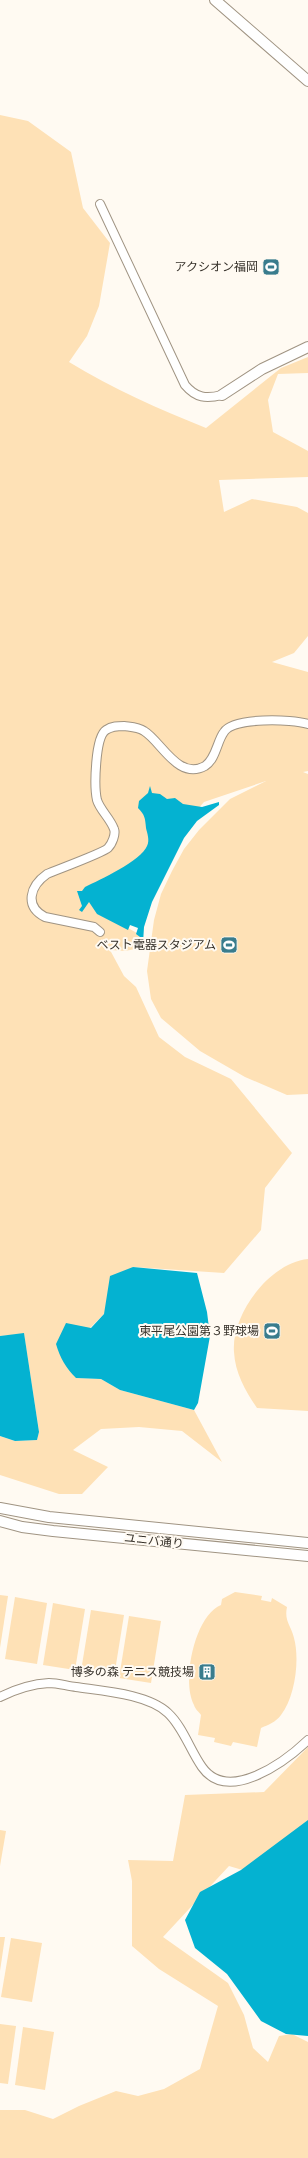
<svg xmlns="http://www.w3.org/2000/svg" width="308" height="2158" font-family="'Fira Sans','Noto Sans JP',sans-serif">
	<rect width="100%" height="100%" fill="#fffaf2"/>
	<g fill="#fee1b6">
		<path d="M0 115 28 121 71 152 83 208 110 243 99 306 87 336 69 362C113 389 159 409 206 428L281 368 308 357V373L278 374 268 400 273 432 308 451V477L219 480 224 512 252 499 297 507 308 513V636L294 653 272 662 308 672V771L303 772 308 774V1094L287 1095 245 1077 200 1051 161 1018 151 999 147 971 154 920 161 894 172 871 184 849 199 830 230 799 266 781 204 802 196 811 152 839 103 914 144 937 140 948 125 951 110 950 124 976 136 987 159 1037 185 1057 231 1079 292 1153 265 1188 261 1230 224 1273 133 1267 104 1314 90 1328 76 1378 101 1379 120 1390 194 1410 222 1462 182 1431 139 1427 101 1429 73 1450 108 1467 82 1494H59L0 1475V1436L15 1441 37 1440 39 1432 24 1334 0 1336Z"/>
		<path d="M308 1259V1411L257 1408C246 1392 235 1373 234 1352 231 1315 269 1263 308 1259Z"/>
		<path d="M235 1592 262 1596 261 1600 271 1602 272 1598 287 1607C284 1621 291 1625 294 1638 300 1660 295 1697 281 1715 276 1722 268 1725 261 1728L257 1747 233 1742 231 1746 214 1742 215 1738 198 1735 201 1715C199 1712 195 1709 194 1705 181 1681 195 1615 221 1605L222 1599Z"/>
		<path d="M0 1595 8 1596 0 1648Z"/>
		<path d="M15 1597 47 1603 37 1664 5 1659Z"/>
		<path d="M53 1603 85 1609 75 1670 43 1665Z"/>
		<path d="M91 1610 124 1615 114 1677 81 1671Z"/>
		<path d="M129 1616 161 1621 151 1683 119 1678Z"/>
		<path d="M308 1747V1865L283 1882 229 1866 163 1937 228 1983 244 2015 253 2048 268 2062 279 2036 292 2034 308 2042V2158H0V2110H25L53 2119 79 2106 116 2091 138 2096 164 2089 200 2069 218 2006 159 1969 132 1946V1881L128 1860 173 1861 185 1795 264 1792Z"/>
		<path d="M0 1830 6 1831 0 1866Z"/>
		<path d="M0 1937H5L0 1971Z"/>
		<path d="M11 1938 42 1943 32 2002 1 1997Z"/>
		<path d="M0 2024 16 2026 8 2084 0 2083Z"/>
		<path d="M23 2027 54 2032 45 2090 15 2085Z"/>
	</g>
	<g fill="#04b2d1">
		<path d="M150 786 152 793 160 794 167 799 175 798 183 804 202 807 219 802V805L197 821 184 838 152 902 144 927 143 943 140 937 136 934 138 928 130 925 128 930 97 914 89 902 82 912 79 910 82 906 77 891H82L85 887C99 880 141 861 147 846 150 840 147 833 146 828 145 818 145 815 138 808L139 801 148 793Z"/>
		<path d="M133 1267 197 1273 207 1312 210 1336 198 1403 194 1410 120 1390 101 1379 76 1378C66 1368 60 1358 56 1344L66 1323 91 1328 104 1314 110 1276Z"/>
		<path d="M24 1333 39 1432 37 1440 15 1441 0 1436V1336Z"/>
		<path d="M308 1820V2036L286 2034 261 2021 227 1974 195 1948 185 1920 200 1892 241 1870Z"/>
	</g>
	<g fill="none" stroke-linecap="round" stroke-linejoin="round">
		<g stroke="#a09483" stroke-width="10">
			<g id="minor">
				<path d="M100 204 185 385C196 398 206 399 222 395"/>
				<path d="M100 932 94 927 45 917C24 906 30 886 47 874 56 870 103 853 108 848 112 844 116 834 114 829 110 818 100 810 97 800 94 787 95 737 106 730 112 726 118 726 124 726 131 727 138 727 144 731 161 741 178 781 205 766 216 759 217 741 224 732 233 717 292 719 308 724"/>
				<path d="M0 1697C16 1689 31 1684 49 1683 58 1683 67 1686 76 1687 103 1691 148 1694 168 1713 183 1727 190 1750 202 1767 228 1804 285 1762 308 1740"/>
			</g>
		</g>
		<g stroke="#a09483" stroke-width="12">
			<g id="tertiary">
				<path d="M215 0 308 81"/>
				<path d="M222 395 262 369 308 347"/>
				<path d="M0 1508 49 1517 308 1543"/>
				<path d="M0 1521 22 1527 53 1531 308 1556"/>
			</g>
		</g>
		<use href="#minor" stroke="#fff" stroke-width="8"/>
		<use href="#tertiary" stroke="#fff" stroke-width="10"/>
	</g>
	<defs>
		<g id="stadium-square" transform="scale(0.9)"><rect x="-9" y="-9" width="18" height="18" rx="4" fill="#397c8d" stroke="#fffaf2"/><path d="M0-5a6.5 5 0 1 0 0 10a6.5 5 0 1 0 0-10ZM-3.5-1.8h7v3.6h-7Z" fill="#fff"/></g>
		<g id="building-square" transform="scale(0.9)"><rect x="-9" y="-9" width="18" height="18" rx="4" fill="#397c8d" stroke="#fffaf2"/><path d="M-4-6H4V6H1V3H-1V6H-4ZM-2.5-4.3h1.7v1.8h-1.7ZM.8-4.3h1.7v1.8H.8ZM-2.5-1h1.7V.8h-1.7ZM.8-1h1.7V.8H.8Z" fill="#fff"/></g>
	</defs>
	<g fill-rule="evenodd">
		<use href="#stadium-square" x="271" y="267"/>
		<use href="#stadium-square" x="229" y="945"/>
		<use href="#stadium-square" x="272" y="1331"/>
		<use href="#building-square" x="207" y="1672"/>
	</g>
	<g text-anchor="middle" stroke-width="4" stroke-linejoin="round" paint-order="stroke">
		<g font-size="12" fill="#37322b" stroke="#fffaf2" text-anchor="end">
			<text x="258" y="271">アクシオン福岡</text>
			<text x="216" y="949">ベスト電器スタジアム</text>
			<text x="259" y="1335">東平尾公園第３野球場</text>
			<text x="194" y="1676">博多の森 テニス競技場</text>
		</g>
		<g font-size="12" fill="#37322b" stroke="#fffaf2">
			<text transform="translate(154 1541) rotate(6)" y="4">ユニバ通り</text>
		</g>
	</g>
</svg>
